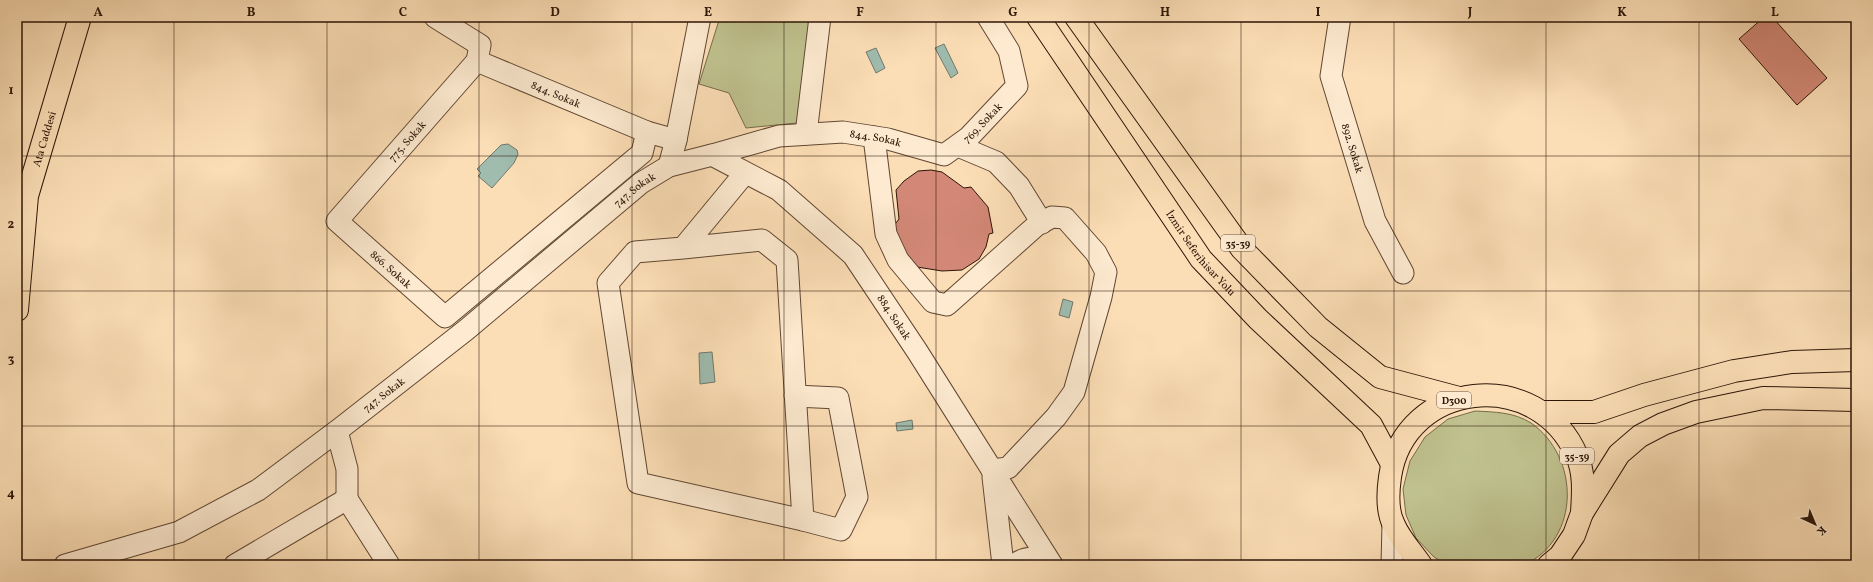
<svg xmlns="http://www.w3.org/2000/svg" width="1873" height="582" font-family="Vollkorn,serif">
	<rect width="100%" height="100%" fill="#fcdeb6"/>
	<filter id="stains"><feTurbulence type="fractalNoise" baseFrequency=".005" numOctaves="4"/><feColorMatrix values="0 0 0 0 .2 0 0 0 0 .09 0 0 0 0 .02 0 0 0 .5 -.17"/></filter>
	<radialGradient id="worn" r=".72"><stop offset=".6" stop-color="#630" stop-opacity="0"/><stop offset="1" stop-color="#630" stop-opacity=".3"/></radialGradient>
	<g fill="#bfc18e" stroke="#766b4a">
		<path d="M720 17H811L797 123 746 128 729 93 699 84Z"/>
		<path d="M1475 411C1494 412 1514 412 1531 423 1580 457 1581 539 1524 565H1447L1434 557 1416 538 1406 515 1403 489 1410 461 1425 437 1448 419Z"/>
	</g>
	<g fill="#9fbcaf" stroke="#71796c">
		<path d="M944 44 958 73 951 78 935 48Z"/>
		<path d="M876 48 885 68 876 73 866 52Z"/>
		<path d="M508 144 517 150 518 154 514 163 492 188 478 176 481 173 477 169 501 145Z"/>
		<path d="M1063 299 1073 302 1069 318 1059 315Z"/>
		<path d="M712 352 715 382 700 384 699 353Z"/>
		<path d="M912 420 913 429 897 431 896 423Z"/>
	</g>
	<g fill="#d38877" stroke="#2c1507">
		<path d="M1764 17H1772L1827 78 1797 105 1739 39Z"/>
		<path d="M931 170 942 172 964 188 971 187 988 207 993 233 989 234 986 247 979 259 962 270 942 271 917 267 899 246 893 227 899 219 896 190 904 181 918 171Z"/>
	</g>
	<g fill="none" stroke-linecap="round" stroke-linejoin="round">
		<g stroke="#604733" stroke-width="23">
			<g id="minor">
				<path id="s1" d="M435 17 480 45 477 61 647 132 676 140 669 166"/>
				<path id="s2" d="M1340 17 1331 76 1375 221 1403 273"/>
				<path id="s3" d="M477 61 337 221 445 317 642 153 647 132"/>
				<path d="M806 134 820 17"/>
				<path d="M874 137 886 234 898 260 933 302 947 305 1037 225 1052 217 1065 218 1096 253 1106 272 1101 297 1074 392 1056 417 1008 468 992 470"/>
				<path d="M676 140 700 17"/>
				<path d="M958 146 996 162 1019 186 1042 223"/>
				<path id="s4" d="M712 155 779 136 843 132 888 139 944 155 969 137 1017 86 1009 51 988 17"/>
				<path d="M683 248 762 240 787 260 803 520 638 483 608 283 635 252 683 248 745 173"/>
				<path d="M795 396 838 398 857 497 841 530 803 520"/>
				<path d="M337 431 347 469V499"/>
				<path d="M993 477 1003 565"/>
				<path id="s5" d="M65 565 179 532 258 490 337 431 466 330 641 183 669 166 712 155 779 190 853 255 917 351 1052 565"/>
				<path d="M235 565 347 499 389 565"/>
				<path d="M1014 565C1026 555 1040 557 1052 565"/>
				<path d="M1392 565 1393 524"/>
			</g>
		</g>
		<g stroke="#2c1507" stroke-width="24">
			<g id="major">
				<path id="s6" d="M1038 17 1201 259 1258 319 1371 425 1392 464"/>
				<path d="M1076 17 1242 249 1318 327 1380 377 1459 398"/>
				<path id="s7" d="M17 310 27 196 80 17"/>
			</g>
		</g>
		<g stroke="#2c1507" stroke-width="24">
			<g id="highway">
				<path d="M1542 412H1594L1644 395 1734 371 1792 362 1856 360"/>
				<path d="M1421 565C1412 552 1400 539 1394 525 1387 512 1388 491 1390 477 1404 380 1538 365 1577 456 1585 474 1583 494 1582 513"/>
				<path d="M1549 565 1560 556 1574 535 1582 513 1619 454 1640 436 1663 424 1696 412 1763 398 1856 400"/>
			</g>
		</g>
		<use href="#minor" stroke="#fdead0" stroke-width="21"/>
		<use href="#major" stroke="#fcdeb6" stroke-width="22"/>
		<use href="#highway" stroke="#fcdeb6" stroke-width="22"/>
	</g>
	<path fill="none" stroke="#2c1507" stroke-width="1" stroke-opacity="0.55" d="M174 17V565M327 17V565M479 17V565M632 17V565M784 17V565M936 17V565M1089 17V565M1241 17V565M1394 17V565M1546 17V565M1699 17V565M17 156H1856M17 291H1856M17 426H1856"/>
	<g text-anchor="middle" stroke-width="3" stroke-linejoin="round" paint-order="stroke">
		<g fill="#fdead0" stroke="#6b5543" stroke-width="1">
			<rect x="1221" y="235" width="34" height="16" rx="3"/>
			<rect x="1437" y="392" width="34" height="16" rx="3"/>
			<rect x="1560" y="448" width="34" height="16" rx="3"/>
		</g>
		<g font-size="10" font-weight="bold" fill="#2c1507">
			<text x="1238" y="247">35-39</text>
			<text x="1454" y="404">D300</text>
			<text x="1577" y="460">35-39</text>
		</g>
		<g font-size="11" fill="#2c1507" stroke="#fdead0">
			<text dy="4" stroke="none"><textPath href="#s1" startOffset="155">844. Sokak</textPath></text>
			<text dy="4" stroke="none"><textPath href="#s4" startOffset="288">769. Sokak</textPath></text>
			<text dy="4" stroke="none"><textPath href="#s7" startOffset="174">Ata Caddesi</textPath></text>
			<text dy="4" stroke="none"><textPath href="#s4" startOffset="167">844. Sokak</textPath></text>
			<text transform="translate(407 141) rotate(-49)" y="4">775. Sokak</text>
			<text dy="4" stroke="none"><textPath href="#s2" startOffset="135">892. Sokak</textPath></text>
			<text dy="4" stroke="none"><textPath href="#s5" startOffset="690">747. Sokak</textPath></text>
			<text dy="4" stroke="none"><textPath href="#s6" startOffset="287">İzmir Seferihisar Yolu</textPath></text>
			<text dy="4" stroke="none"><textPath href="#s3" startOffset="285">866. Sokak</textPath></text>
			<text dy="4" stroke="none"><textPath href="#s5" startOffset="1025">884. Sokak</textPath></text>
			<text dy="4" stroke="none"><textPath href="#s5" startOffset="366">747. Sokak</textPath></text>
		</g>
	</g>
	<rect width="1873" height="582" fill="none" stroke="#fcdeb6" stroke-width="44"/>
	<g transform="translate(1815 524) rotate(136)" stroke="#fdead0" stroke-width="3" paint-order="stroke">
	<path d="M0-3L7 15L0 10L-7 15Z" fill="#2c1507"/>
	<text y="-6" font-size="11" font-weight="bold" text-anchor="middle" fill="#2c1507">K</text>
	</g>
	<rect x="22" y="22" width="1829" height="538" fill="none" stroke="#2c1507" stroke-width="1.5"/>
	<g font-size="13" text-anchor="middle" font-weight="bold" fill="#2c1507">
		<text x="98" y="16">A</text>
		<text x="251" y="16">B</text>
		<text x="403" y="16">C</text>
		<text x="555" y="16">D</text>
		<text x="708" y="16">E</text>
		<text x="860" y="16">F</text>
		<text x="1013" y="16">G</text>
		<text x="1165" y="16">H</text>
		<text x="1318" y="16">I</text>
		<text x="1470" y="16">J</text>
		<text x="1622" y="16">K</text>
		<text x="1775" y="16">L</text>
		<text x="11" y="94">1</text>
		<text x="11" y="228">2</text>
		<text x="11" y="363">3</text>
		<text x="11" y="497">4</text>
	</g>
	<rect width="100%" height="100%" filter="url(#stains)"/>
	<rect width="100%" height="100%" fill="url(#worn)"/>
</svg>
